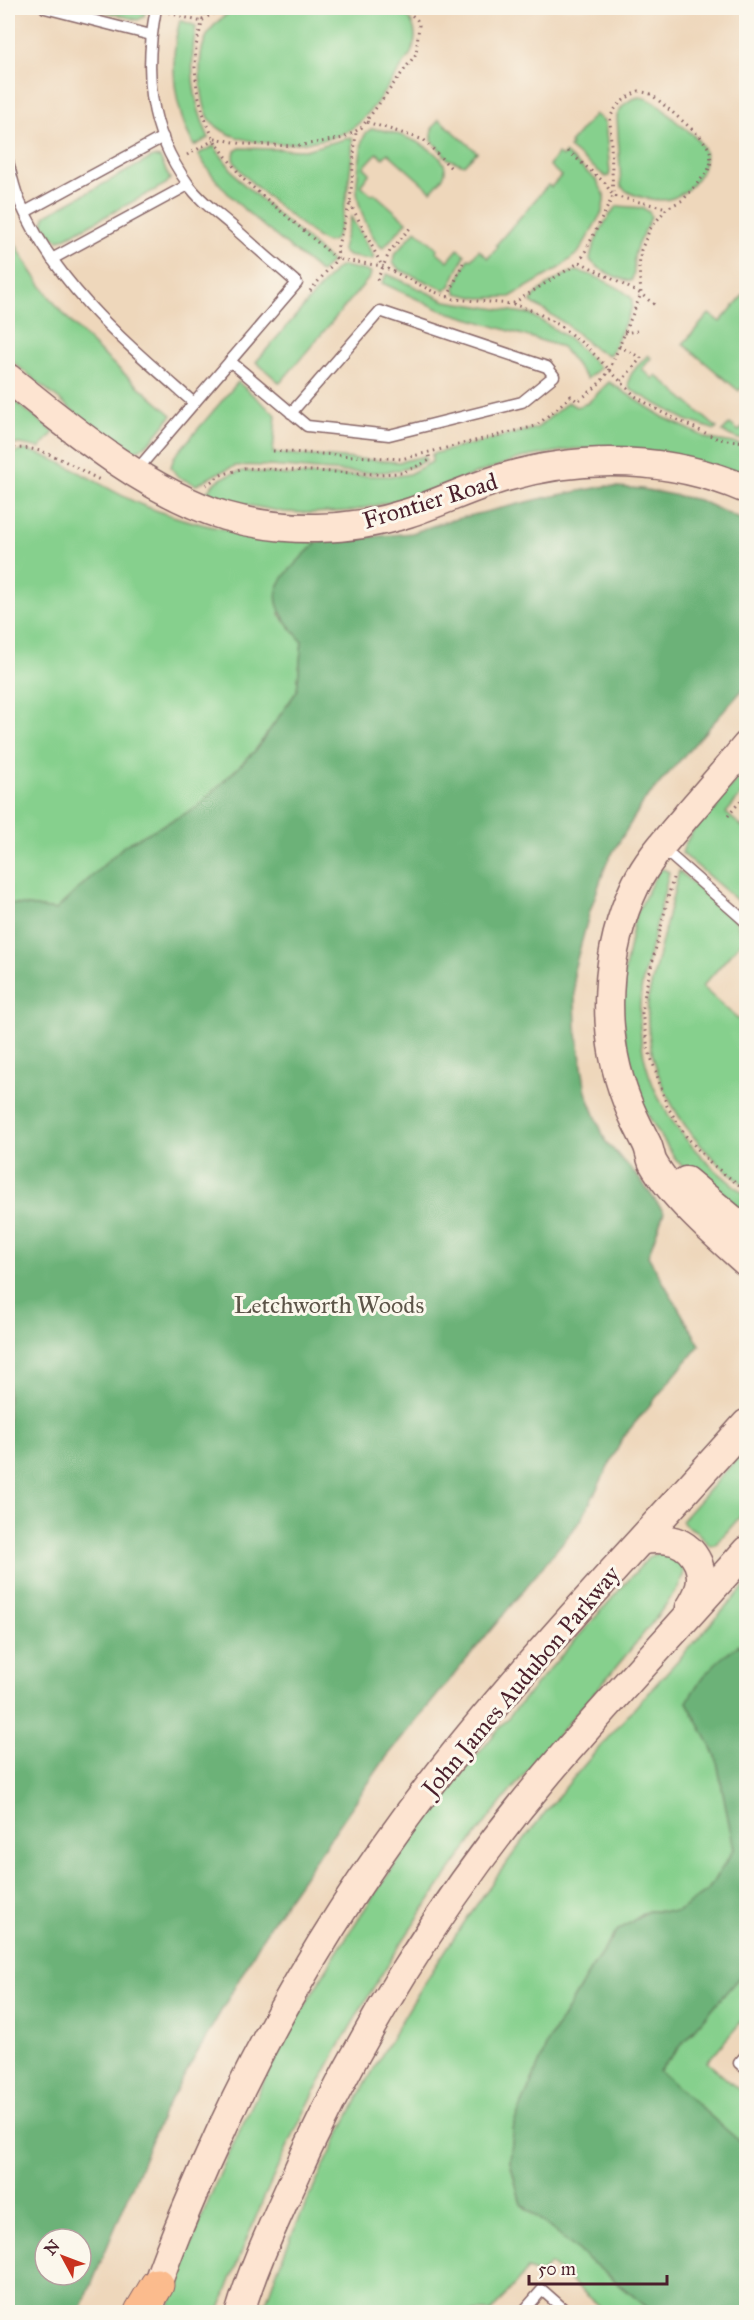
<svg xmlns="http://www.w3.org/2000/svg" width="754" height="2320" font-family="'IM FELL Great Primer',serif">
	<rect width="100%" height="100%" fill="#fbf7ec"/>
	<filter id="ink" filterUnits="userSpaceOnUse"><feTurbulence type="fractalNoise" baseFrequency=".0167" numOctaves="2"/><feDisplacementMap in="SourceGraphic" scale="12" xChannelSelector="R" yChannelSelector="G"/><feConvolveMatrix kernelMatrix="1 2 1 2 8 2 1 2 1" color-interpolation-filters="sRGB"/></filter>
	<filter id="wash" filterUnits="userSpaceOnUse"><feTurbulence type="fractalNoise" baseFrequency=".008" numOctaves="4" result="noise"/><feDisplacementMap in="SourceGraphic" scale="24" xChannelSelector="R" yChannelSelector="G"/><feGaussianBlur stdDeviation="1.35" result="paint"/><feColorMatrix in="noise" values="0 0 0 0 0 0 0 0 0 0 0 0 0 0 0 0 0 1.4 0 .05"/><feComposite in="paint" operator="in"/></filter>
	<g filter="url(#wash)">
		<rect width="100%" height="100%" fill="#f8ead6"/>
		<path fill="#eed7bb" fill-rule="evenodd" d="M8 8H746V2312H8ZM45 2239H81V2275H45Z"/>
		<g fill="#86d08d" stroke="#68785c" stroke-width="1.5">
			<path d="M90 8H146L144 16 138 20Z"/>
			<path d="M238 8H398C415 20 420 35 410 55 396 74 371 115 354 127 326 149 236 151 212 122 204 113 203 99 201 87 197 51 203 25 238 8Z"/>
			<path d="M180 20 196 26C189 66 192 101 209 138L194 146C174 109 168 62 180 20Z"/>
			<path d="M639 97C654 98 666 112 677 122 686 129 698 137 703 148 712 167 690 192 673 198 660 203 629 197 621 186L617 116C621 105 628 100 639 97Z"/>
			<path d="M595 114 605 122 610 172 609 176 606 177 569 148 572 145 570 143Z"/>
			<path d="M439 119 477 152 464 165 448 159 432 141V129Z"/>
			<path d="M371 129C389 128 448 149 445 172 444 179 435 186 431 191L388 153 383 158 377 153 364 167 370 173 361 185 372 195 374 193 407 222 383 248C376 244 373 236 369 229 350 192 358 180 362 141L366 133Z"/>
			<path d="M352 137C354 155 344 223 335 239 329 244 324 243 318 238 299 222 241 179 233 159L235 151 240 148 305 150Z"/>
			<path d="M214 146 240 181 330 260 331 262 321 273C279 237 226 203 198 154Z"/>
			<path d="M565 153 597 181 605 196 602 212 579 252 558 269 510 297 479 298 456 293 455 287 469 258 471 259 479 250 488 258 498 247 496 245 548 185 551 187 561 176 549 165 558 154 562 157Z"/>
			<path d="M153 157 160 158 170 179 166 184 63 239 58 240 50 234 43 223 46 215Z"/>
			<path d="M618 206 643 208 650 213 651 217C646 231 636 242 634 257 633 266 636 274 631 281 619 280 597 269 590 260 591 246 607 214 618 206Z"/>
			<path d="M351 217 374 257 372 260 348 256 343 252V245Z"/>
			<path d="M8 228C44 309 107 359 172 415 159 430 144 459 121 450L8 358Z"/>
			<path d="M416 230 438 249 436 251 448 261 458 249 465 255 450 286 445 290 400 270 393 263 394 255Z"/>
			<path d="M343 266 371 272 370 277 280 383 256 362 336 269Z"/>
			<path d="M576 271C590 273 624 288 632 299V307L613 350 609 355 596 350 566 324 531 302C534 291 565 273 576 271Z"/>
			<path d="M387 274 446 301 530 314 569 338 600 368 587 379 562 347 441 310 382 283Z"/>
			<path d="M746 292V382L739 391 683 344 709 314 720 322Z"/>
			<path d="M648 355 651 358 642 369 653 379 656 375 717 428 715 430 686 420 631 390C622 378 640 364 648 355Z"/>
			<path d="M238 382 276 415 273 453 399 462 425 456 426 460C385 487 287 461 236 466L218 473 196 485 178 477 171 467 174 457Z"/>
			<path d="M609 382 663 417 709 439 746 445V476L627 448 574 449 521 458 404 499 351 511 310 513 284 512 230 502 210 495 207 492C214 480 230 473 244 471L287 475 397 476 409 474 432 462V454L537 428 568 402 576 407 588 403Z"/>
			<path d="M8 396 54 432 40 448 20 444 8 445Z"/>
			<path d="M746 423V439H738L722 432 730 424 739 431Z"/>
			<path d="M25 450C67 460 102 488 142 505 198 528 256 536 317 542L291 569 279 614 302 641 297 691 255 751 196 808 125 845 56 910 8 903V454Z"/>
			<path d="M746 769V789L726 813 746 830V908L682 853C688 828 729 790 746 769Z"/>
			<path d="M663 869 669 872C663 899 656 925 650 952 647 965 642 979 641 992 631 1082 678 1144 746 1195V1221L689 1174 674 1157 642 1106 630 1067 621 1016V990L635 917 658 871Z"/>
			<path d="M679 871 736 921 743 940 702 987 746 1026V1186C684 1141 643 1076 648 998Z"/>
			<path d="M746 1448V1510L715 1545 710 1546 696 1531 684 1524 682 1520Z"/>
			<path d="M662 1552C702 1564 677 1589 661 1611 604 1687 537 1754 480 1830 370 1977 280 2139 219 2312H168C221 2144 310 1982 413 1839 485 1739 567 1649 649 1557Z"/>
			<path d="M746 1585V1651L739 1645 687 1702 716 1756 734 1849 708 1890 677 1912 648 1911 617 1931 591 1969 549 2040 514 2124 510 2162 521 2204 653 2312H607L550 2264 544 2271 538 2273 528 2269 491 2312H263C279 2259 304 2208 328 2158 381 2047 446 1943 520 1845 589 1753 670 1670 746 1585Z"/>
			<path d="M746 1969V2016L707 2062 746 2096V2147L659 2071Z"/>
		</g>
		<g fill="#6cb278" stroke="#5b6852" stroke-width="1.5" fill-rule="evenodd">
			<path d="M606 486 642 489 699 500 746 522V686L644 801 607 862 590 911 574 970 576 1027 586 1092 606 1142 636 1174 664 1212 648 1256 700 1345 624 1436 581 1520 385 1759 270 1925 162 2115 80 2312H8V903L56 910 125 845 196 808 255 751 297 691 302 641C257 592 277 583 317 542L412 533 444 522 548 497ZM45 2239H81V2275H45Z"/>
			<path d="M739 1645 746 1651V1969L659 2071 746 2147V2312H653L521 2204 510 2162 514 2124 549 2040 591 1969 617 1931 648 1911 677 1912 708 1890 734 1849 716 1756 687 1702C701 1676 715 1661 739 1645Z"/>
		</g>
	</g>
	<g filter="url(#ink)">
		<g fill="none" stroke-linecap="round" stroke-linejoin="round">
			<g stroke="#876667" stroke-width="13">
				<g id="lane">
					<path d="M45 8 151 35"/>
					<path d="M8 161C11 174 14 188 19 200 56 286 126 343 194 403"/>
					<path d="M25 212 163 137"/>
					<path d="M52 259 188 185"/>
					<path d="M230 361 307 426 389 435 522 402 554 376 547 367 380 311 291 413"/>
					<path d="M135 472 297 283C275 264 253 245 231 225 216 212 199 200 188 184 148 129 144 72 156 8"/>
					<path d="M661 847 746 922"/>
					<path d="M746 2055 739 2063 746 2069"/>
					<path d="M523 2312 542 2290 567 2312"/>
				</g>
			</g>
			<g stroke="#876667" stroke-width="31">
				<g id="secondary">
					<path d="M8 378C70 428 147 492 225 516 284 533 350 532 408 513 442 502 473 486 506 477 585 454 671 457 746 489"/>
					<path d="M746 746C727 769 707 792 687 815 669 837 649 858 636 884 604 950 600 1033 627 1101 632 1115 639 1128 646 1142 650 1149 650 1157 653 1163 673 1198 717 1236 746 1262"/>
					<path d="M686 1181 746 1231"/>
					<path d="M642 1540C666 1537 687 1539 698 1563 705 1581 699 1593 690 1608"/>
					<path d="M150 2306C165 2258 185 2212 205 2166 280 1995 383 1834 505 1693 583 1601 666 1514 746 1424"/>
					<path d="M240 2312C252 2271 270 2232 288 2192 354 2042 443 1897 549 1772 613 1697 681 1625 746 1551"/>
				</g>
			</g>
			<g stroke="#876667" stroke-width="35">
				<path id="highway" d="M141 2312 157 2285"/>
			</g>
			<g stroke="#876667" stroke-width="3" stroke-dasharray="1.5 4.5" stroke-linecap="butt">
				<path d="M206 8 196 46 195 68 197 90 204 116 214 140 243 179 337 259 382 266 432 291 454 299 512 304 534 311 559 325 586 346 635 396 661 412 718 439 746 442"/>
				<path d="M405 8H413"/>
				<path d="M169 13 202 22"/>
				<path d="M202 19 227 8"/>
				<path d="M367 122 424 140 451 168"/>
				<path d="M215 138 243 144 297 146 344 138 361 128 416 54 419 25 417 20 404 8"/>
				<path d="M568 151 605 183 613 196 667 208"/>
				<path d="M187 155 214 140"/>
				<path d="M350 203 382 266"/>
				<path d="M580 262 641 294 656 306"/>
				<path d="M377 280 390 251 411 227"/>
				<path d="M310 291 337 259 338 245 350 203 356 131"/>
				<path d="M448 297 463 263"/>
				<path d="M624 333 637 331"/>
				<path d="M619 346 641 358 620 383"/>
				<path d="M8 450C39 441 73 467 100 480"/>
				<path d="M273 451 401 459 536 426 571 396 577 401C590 393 601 383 609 371L641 294 639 268 641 250 650 229 667 208 683 200 708 171 711 162 710 150 700 136 651 94 639 91C625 98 616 104 610 118L613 196 580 262 512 304"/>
				<path d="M206 485 221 475 244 468 378 474 402 473 428 461 430 460 428 452"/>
				<path d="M728 816 746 794"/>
				<path d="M673 878 645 992 642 1013 648 1048 667 1106 686 1136 710 1163 746 1190"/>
			</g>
			<use href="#lane" stroke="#fff" stroke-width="10"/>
			<use href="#secondary" stroke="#fde4d1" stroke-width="28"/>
			<use href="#highway" stroke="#fbbb8d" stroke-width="33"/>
		</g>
	</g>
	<g text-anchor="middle" stroke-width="6" stroke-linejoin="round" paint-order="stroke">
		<g font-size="24" fill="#4a1f2b" stroke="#fbf7ec">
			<text transform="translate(430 501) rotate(-17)" y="8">Frontier Road</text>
			<text transform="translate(521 1681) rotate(-50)" y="8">John James Audubon Parkway</text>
		</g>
		<g font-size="24" fill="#5c5448" stroke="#fbf7ec">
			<text x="329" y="1313">Letchworth Woods</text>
		</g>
	</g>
	<rect width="754" height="2320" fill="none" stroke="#fbf7ec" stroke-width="30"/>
	<g transform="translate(63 2257) rotate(311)"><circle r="28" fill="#fbf7ec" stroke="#b4a19f" stroke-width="1.5"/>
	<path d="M0-4.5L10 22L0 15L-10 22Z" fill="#c8321e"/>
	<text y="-9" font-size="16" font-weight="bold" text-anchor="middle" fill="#4a1f2b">N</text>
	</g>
	<path d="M529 2275v9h138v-9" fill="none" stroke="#4a1f2b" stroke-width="3"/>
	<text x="538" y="2275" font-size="18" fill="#4a1f2b" stroke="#fbf7ec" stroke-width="4.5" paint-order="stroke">50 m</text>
</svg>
